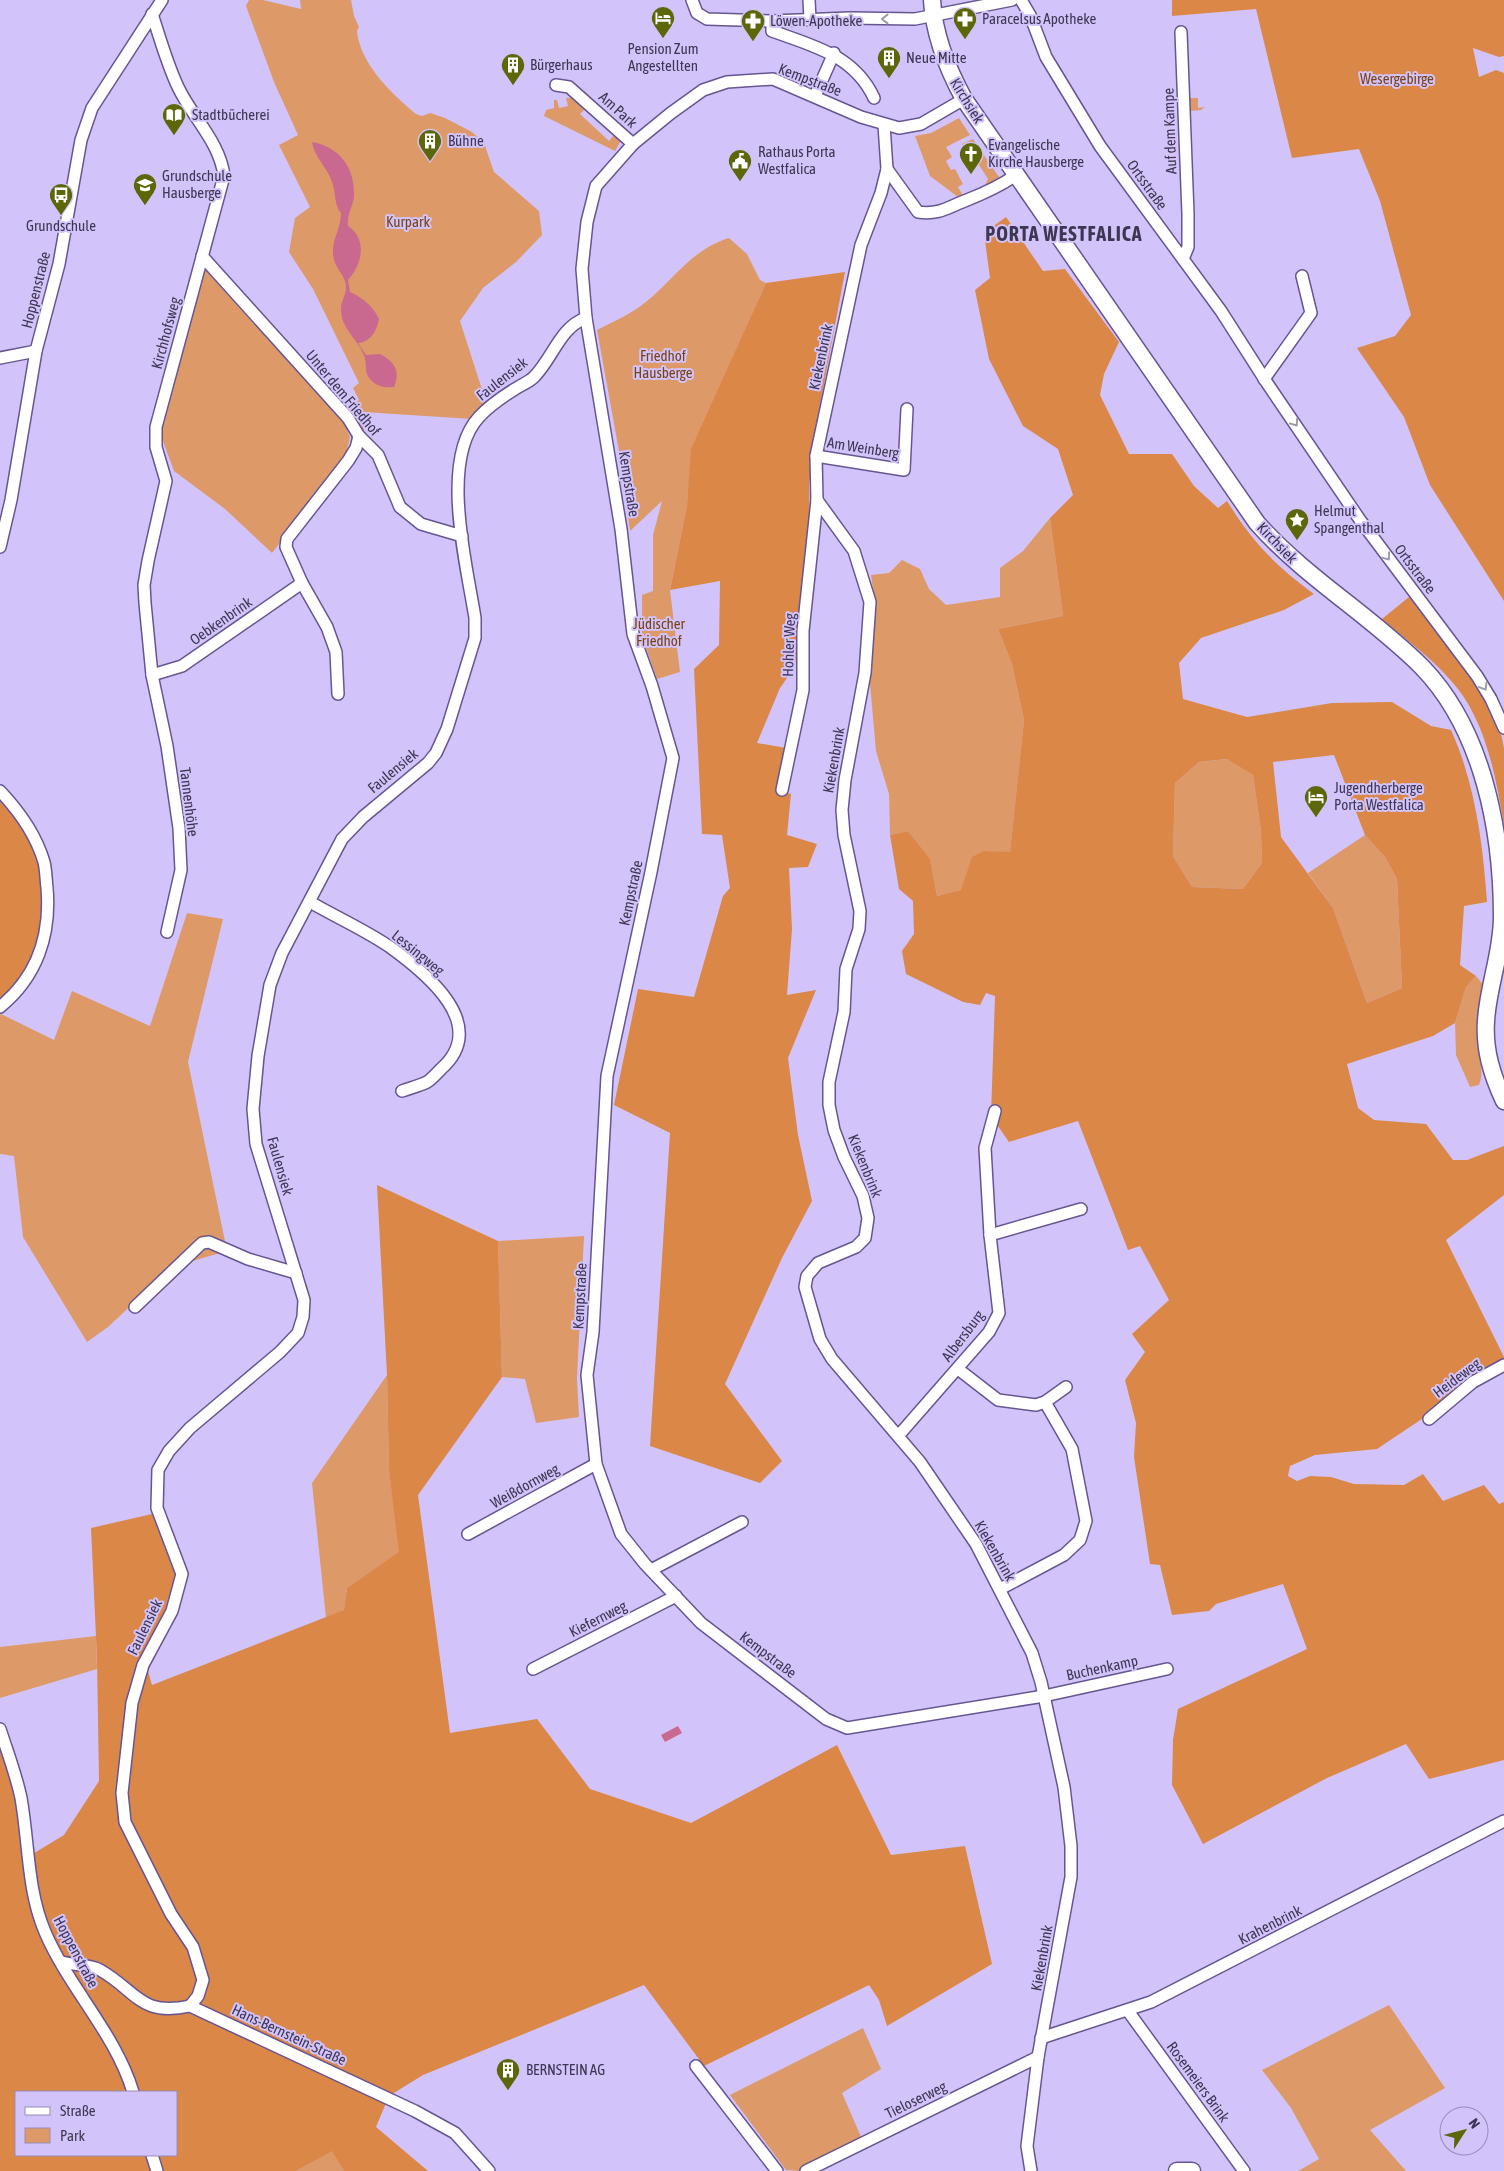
<svg xmlns="http://www.w3.org/2000/svg" width="1504" height="2171" font-family="'Asap Condensed',sans-serif">
	<rect width="100%" height="100%" fill="#d2c4fb"/>
	<g fill="#de9968">
		<path d="M249 0H263L301 9 300 0H351L354 16 359 27 357 31C360 64 392 94 416 114L422 116 430 113 445 118 472 132 484 143 494 172 539 211 542 235 516 262 483 288 460 321 487 405 472 419 363 412 364 431 347 411 359 400 353 388 359 383 313 289 289 252 295 218 310 207 279 145 298 135 274 82 246 6Z"/>
		<path d="M566 98H574L587 107 580 114 609 141 615 134 621 140 615 151 544 116 546 110 554 108V100H557L559 108 568 106Z"/>
		<path d="M1190 98H1198V108L1205 107 1201 110 1190 111Z"/>
		<path d="M959 118 970 135 946 147 952 157 946 161 951 170 955 169 963 184 958 187 962 194 958 197 930 176 915 136 931 133Z"/>
		<path d="M973 139 1001 180 984 187 988 179 974 157 976 154 972 153 969 156 962 144Z"/>
		<path d="M729 238 747 254 760 280 766 283 692 449 687 505 670 590 680 672 657 679 642 636V595L653 591V535L662 501 630 531 619 451 597 330C617 320 637 311 653 296 678 273 696 248 729 238Z"/>
		<path d="M204 267 342 418 350 437 345 459 272 553 225 509 174 471 163 441V421Z"/>
		<path d="M1050 518 1063 616 998 629 1012 664 1024 720 1010 853 984 851 962 890 937 896 930 860 908 831 890 835 889 794 876 751 869 673 876 609 871 575 889 573 902 560 920 569 929 589 946 605 1000 597V568L1023 551Z"/>
		<path d="M1228 759 1253 775 1261 831 1262 863 1243 889 1192 887 1173 856 1175 783 1199 762Z"/>
		<path d="M1365 835 1385 857 1397 879 1402 988 1367 1003 1333 908 1308 873Z"/>
		<path d="M187 913 223 919 188 1062 227 1251 172 1267 108 1327 87 1342 23 1237 14 1156 0 1154V1015L1 1014 54 1040 72 991 150 1026Z"/>
		<path d="M1476 976 1485 987C1481 1004 1477 1021 1477 1038 1478 1054 1485 1070 1479 1085L1470 1087 1456 1055 1455 1023 1466 987Z"/>
		<path d="M584 1236 577 1378 579 1417 536 1423 525 1379 502 1377 498 1241Z"/>
		<path d="M387 1375 389 1471 400 1552 347 1588 344 1610 326 1618 312 1483Z"/>
		<path d="M96 1636 97 1669 0 1698V1647Z"/>
		<path d="M1389 2005 1445 2088 1370 2130 1406 2171H1298L1319 2159 1291 2108 1262 2070Z"/>
		<path d="M863 2028 881 2069 842 2093 862 2139 800 2171 786 2170 730 2095Z"/>
		<path d="M332 2150 344 2171H296Z"/>
	</g>
	<g fill="#da8747" fill-rule="evenodd">
		<path d="M1172 0H1504V56L1499 57 1473 48 1479 77 1496 70 1504 73V601L1430 485 1404 417 1357 348 1395 336 1411 315 1380 201 1359 149 1292 158 1256 9 1172 16Z"/>
		<path d="M1006 217 1043 271 1065 269 1119 342 1104 374 1100 395 1129 454H1172L1194 486 1218 508 1227 501C1253 543 1275 565 1314 594L1284 610 1201 638 1179 663 1183 699 1247 717 1332 703 1392 702 1431 726 1451 730C1475 783 1483 844 1487 902L1464 906 1460 965 1476 976 1466 987 1455 1023 1433 1036 1347 1064 1358 1108 1374 1120 1426 1124 1453 1160H1467L1504 1146V1195L1446 1240 1504 1357V1364L1377 1449 1315 1455 1290 1466 1288 1476 1297 1481 1310 1476 1331 1477 1354 1484 1404 1485 1423 1474 1443 1501 1484 1485 1499 1504 1504 1502V1760L1429 1779 1406 1744 1327 1778 1203 1844 1172 1785 1173 1740 1178 1709 1307 1649 1283 1584 1216 1604 1209 1611 1172 1615 1160 1565 1150 1564 1134 1457 1136 1423 1125 1380 1145 1352 1132 1334 1169 1300 1140 1246 1128 1250 1078 1121 1009 1142 991 1116 995 996 986 993 980 1005 963 1002 906 974 902 951 914 934 913 901 899 889 890 835 908 831 930 859 937 896 961 890 972 857 984 851 1010 852 1024 720 1012 664 998 629 1063 616 1050 518 1073 495 1058 449 1023 426 989 359 975 290 990 278 984 233ZM1334 755 1365 835 1385 857 1397 879 1402 988 1367 1003 1333 908 1281 837 1273 762ZM1227 759 1253 775 1261 831 1262 863 1243 889 1192 887 1173 856 1175 783 1199 762Z"/>
		<path d="M845 272 812 447 809 487 810 525 802 583 797 653 794 668 780 688 757 743 786 748 777 790 791 794 787 835 817 844 808 867 789 868 792 929 787 995 816 990 788 1058 798 1135 812 1201 782 1258 725 1384 782 1461 760 1483 650 1446 670 1133 614 1105 638 989 694 997 723 896 730 888 722 835 702 834 694 669 719 645 720 581 670 590 687 505 691 449 766 283Z"/>
		<path d="M1409 597C1442 637 1497 695 1504 748 1504 773 1504 800 1504 825 1496 778 1487 727 1458 689 1437 662 1408 641 1382 619Z"/>
		<path d="M0 795 23 823 40 860 43 936 30 971 0 1003Z"/>
		<path d="M377 1185 498 1241 502 1377 418 1495 450 1733 537 1719 590 1789 691 1823 837 1745 891 1855 965 1846 992 1964 887 2026 879 2000 869 1985 704 2066 644 1985 423 2075 389 2096 376 2127 428 2171H344L332 2151 296 2171H0V1737L17 1795 26 1858 64 1835 99 1781 97 1659 91 1528 152 1514 177 1569 161 1644 148 1671 152 1685 344 1610 347 1588 399 1552 389 1471 387 1375ZM16 2092H176V2155H16Z"/>
	</g>
	<g fill="#c9698f">
		<path d="M312 142C340 147 355 168 354 196 353 207 347 213 348 226 368 239 362 265 348 280L350 292C363 298 373 306 379 319 377 330 371 342 358 343L366 355 380 354C394 361 401 371 394 387 385 388 377 387 370 379 364 372 367 366 365 358 360 341 342 330 341 311 340 300 349 293 345 281 342 272 334 267 333 254 332 238 341 229 341 213 334 206 336 192 332 182 328 168 314 157 312 142Z"/>
		<path d="M678 1726 682 1733 665 1742 661 1735Z"/>
	</g>
	<g fill="none" stroke-linecap="round" stroke-linejoin="round">
		<g stroke="#675592" stroke-width="14">
			<g id="street">
				<path d="M692 0 697 13 707 19 772 21 850 18 915 19 1012 0"/>
				<path d="M809 0 810 19"/>
				<path d="M1021 0 1030 15 1046 57 1100 146 1221 311 1267 383 1360 520 1477 676 1491 699 1504 728"/>
				<path d="M152 14C160 38 167 64 178 87 192 117 220 142 224 176L156 427V447L166 481 148 561 144 585 145 603 152 675 167 746 179 828 181 870 167 932"/>
				<path d="M772 21V31C813 46 854 55 874 98"/>
				<path d="M1181 32 1188 214V247L1183 259"/>
				<path d="M556 85 569 87 633 144"/>
				<path d="M815 96 834 53"/>
				<path d="M964 99 921 124 899 128 861 117 773 79 727 82 703 90 671 113 633 144 596 186 587 222 582 269 586 318 621 529 633 634 652 686 673 758 651 872 607 1076 593 1332 587 1375 596 1464 621 1534 645 1564 701 1623 826 1719 847 1728 1044 1696 1167 1669"/>
				<path d="M887 169 918 212C940 215 948 207 967 200 985 193 1000 186 1016 175"/>
				<path d="M202 256 348 418 359 436 378 455 400 507 421 524 462 536"/>
				<path d="M0 358 36 351"/>
				<path d="M1264 379 1311 313 1302 276"/>
				<path d="M816 456 904 470 907 409"/>
				<path d="M817 500 854 551 870 602 865 673 845 780 842 810 844 835 860 911 859 929 846 969 844 1012 829 1082V1105L834 1130 844 1157 863 1196 868 1218 865 1238 856 1247 818 1263 807 1276 805 1287 820 1339 832 1359 920 1462 976 1544 1032 1653 1041 1682 1064 1787 1071 1846V1877L1038 2057 1027 2146 1031 2171"/>
				<path d="M0 547 11 500 36 351 59 264 81 140 92 108 162 0"/>
				<path d="M302 583 327 627 336 652 338 694"/>
				<path d="M152 675 182 666 302 583 286 547 287 539 348 461 356 448 359 436"/>
				<path d="M782 790 803 690V631L817 500 816 456 861 245 881 193 887 169 884 125"/>
				<path d="M0 791C19 811 36 835 44 862 46 870 46 880 47 888 51 935 37 977 0 1007"/>
				<path d="M310 902C336 917 365 930 390 947 426 973 491 1025 441 1069 437 1073 432 1079 427 1082 419 1086 410 1088 402 1091"/>
				<path d="M990 1235 1081 1209"/>
				<path d="M135 1307 202 1243 209 1242 248 1259 296 1273"/>
				<path d="M958 1369 998 1400 1036 1405 1045 1402 1066 1387"/>
				<path d="M1429 1419 1473 1382 1504 1365"/>
				<path d="M899 1435 989 1332 999 1313 990 1235 985 1148 995 1111"/>
				<path d="M468 1534 596 1464"/>
				<path d="M651 1570 742 1522"/>
				<path d="M1000 1589 1064 1555 1080 1540 1086 1521 1072 1449 1045 1402"/>
				<path d="M533 1669 676 1596"/>
				<path d="M0 1729C7 1751 16 1774 21 1798 29 1843 27 1890 45 1932 69 1988 115 2033 133 2092"/>
				<path d="M62 1962C74 1965 91 1965 100 1970 137 1991 140 2017 190 2006L415 2111 455 2133 489 2171"/>
				<path d="M190 2006 198 1996 203 1980 193 1947 171 1914 125 1822 122 1793 132 1703 143 1665 172 1611 182 1574 157 1508 158 1470 169 1451 190 1428 280 1352 298 1333 303 1317 304 1300 256 1144 253 1109 258 1056 270 985 282 953 342 839 363 817 428 763 436 753 447 729 475 638V618C467 566 439 460 479 417 489 406 502 397 515 389 521 385 529 382 534 377 553 358 560 327 586 318"/>
				<path d="M1128 2011 1244 2171"/>
				<path d="M1041 2038 1151 2002 1504 1821"/>
				<path d="M696 2066 777 2171"/>
				<path d="M152 2155 157 2171"/>
				<path d="M806 2171 1038 2057"/>
			</g>
		</g>
		<g stroke="#675592" stroke-width="19">
			<g id="secondary">
				<path d="M932 0C934 36 947 68 964 99L1257 523C1306 578 1370 615 1422 667 1483 730 1502 831 1502 917 1502 953 1488 986 1486 1021 1484 1050 1492 1075 1504 1101"/>
				<path d="M1177 2171H1192"/>
			</g>
		</g>
		<use href="#street" stroke="#fff" stroke-width="11"/>
		<use href="#secondary" stroke="#fff" stroke-width="16"/>
	</g>
	<defs><path id="oneway-chevron" d="M-2-3.5L2.5 0L-2 3.5" fill="none" stroke-width="1.6" stroke-linecap="round" stroke-linejoin="round" transform="scale(1.25)"/></defs>
	<g stroke="#9e9aa8">
		<use href="#oneway-chevron" transform="translate(885 19) rotate(-180)"/>
		<use href="#oneway-chevron" transform="translate(1295 423) rotate(55)"/>
		<use href="#oneway-chevron" transform="translate(1387 557) rotate(53)"/>
		<use href="#oneway-chevron" transform="translate(1484 687) rotate(59)"/>
	</g>
	<defs>
		<g id="hotel-pin" transform="scale(1.25)"><path d="M0 17L-7.5 6A9.5 9.5 0 1 1 7.5 6Z" fill="#5d670a" stroke="#d2c4fb"/><path d="M-6-4.5h1.5V1H6V5H4.5V3h-9V5H-6ZM-4 0a1.8 1.8 0 1 1 3.6 0ZM.5 0V-2.5h3Q6-2.5 6 0Z" fill="#fff"/></g>
		<g id="pharmacy-pin" transform="scale(1.25)"><path d="M0 17L-7.5 6A9.5 9.5 0 1 1 7.5 6Z" fill="#5d670a" stroke="#d2c4fb"/><path d="M-2-6h4v4h4v4h-4v4h-4v-4h-4v-4h4Z" fill="#fff"/></g>
		<g id="building-pin" transform="scale(1.25)"><path d="M0 17L-7.5 6A9.5 9.5 0 1 1 7.5 6Z" fill="#5d670a" stroke="#d2c4fb"/><path d="M-4-6H4V6H1V3H-1V6H-4ZM-2.5-4.3h1.7v1.8h-1.7ZM.8-4.3h1.7v1.8H.8ZM-2.5-1h1.7V.8h-1.7ZM.8-1h1.7V.8H.8Z" fill="#fff"/></g>
		<g id="library-pin" transform="scale(1.25)"><path d="M0 17L-7.5 6A9.5 9.5 0 1 1 7.5 6Z" fill="#5d670a" stroke="#d2c4fb"/><path d="M-6-4Q-3-5.5-.7-3.5V5Q-3 3-6 4ZM6-4Q3-5.5 .7-3.5V5Q3 3 6 4Z" fill="#fff"/></g>
		<g id="church-pin" transform="scale(1.25)"><path d="M0 17L-7.5 6A9.5 9.5 0 1 1 7.5 6Z" fill="#5d670a" stroke="#d2c4fb"/><path d="M-1.2-6h2.4v3.5h3.3v2.4h-3.3V6h-2.4V-.1h-3.3v-2.4h3.3Z" fill="#fff"/></g>
		<g id="civic-pin" transform="scale(1.25)"><path d="M0 17L-7.5 6A9.5 9.5 0 1 1 7.5 6Z" fill="#5d670a" stroke="#d2c4fb"/><path d="M-.6-6.5H3V-4.5H.6V-3L4-1V1h2V6H-6V1h2V-1L-.6-3ZM-1.2 2.5V6h2.4V2.5Z" fill="#fff"/></g>
		<g id="school-pin" transform="scale(1.25)"><path d="M0 17L-7.5 6A9.5 9.5 0 1 1 7.5 6Z" fill="#5d670a" stroke="#d2c4fb"/><path d="M0-5L7-2L0 1L-7-2ZM-4 1L0 2.5L4 1V4Q0 6-4 4Z" fill="#fff"/></g>
		<g id="bus-pin" transform="scale(1.25)"><path d="M0 17L-7.5 6A9.5 9.5 0 1 1 7.5 6Z" fill="#5d670a" stroke="#d2c4fb"/><path d="M-5-6H5V4H4V6H2V4H-2V6H-4V4H-5ZM-3.5-4V0h7V-4ZM-3.5 1.2v1.5H-2V1.2ZM2 1.2v1.5H3.5V1.2Z" fill="#fff"/></g>
		<g id="sight-pin" transform="scale(1.25)"><path d="M0 17L-7.5 6A9.5 9.5 0 1 1 7.5 6Z" fill="#5d670a" stroke="#d2c4fb"/><path d="M0-6L1.8-2.2L6-1.7L2.9 1.2L3.7 5.4L0 3.3L-3.7 5.4L-2.9 1.2L-6-1.7L-1.8-2.2Z" fill="#fff"/></g>
	</defs>
	<g fill-rule="evenodd">
		<use href="#hotel-pin" x="663" y="18"/>
		<use href="#pharmacy-pin" x="965" y="19"/>
		<use href="#pharmacy-pin" x="753" y="21"/>
		<use href="#building-pin" x="889" y="58"/>
		<use href="#building-pin" x="513" y="65"/>
		<use href="#library-pin" x="174" y="115"/>
		<use href="#building-pin" x="430" y="141"/>
		<use href="#church-pin" x="971" y="154"/>
		<use href="#civic-pin" x="740" y="161"/>
		<use href="#school-pin" x="145" y="185"/>
		<use href="#bus-pin" x="61" y="195"/>
		<use href="#sight-pin" x="1297" y="520"/>
		<use href="#hotel-pin" x="1316" y="797"/>
		<use href="#building-pin" x="508" y="2070"/>
	</g>
	<g text-anchor="middle" stroke-width="4" stroke-linejoin="round" paint-order="stroke">
		<g font-size="15" fill="#3e3652" stroke="#d2c4fb" text-anchor="start">
			<text x="982" y="24">Paracelsus Apotheke</text>
			<text x="770" y="26">Löwen-Apotheke</text>
			<text x="663" y="54" text-anchor="middle">Pension Zum<tspan x="663" dy="17">Angestellten</tspan></text>
			<text x="906" y="63">Neue Mitte</text>
			<text x="530" y="70">Bürgerhaus</text>
			<text x="192" y="120">Stadtbücherei</text>
			<text x="448" y="146">Bühne</text>
			<text x="988" y="150">Evangelische<tspan x="988" dy="17">Kirche Hausberge</tspan></text>
			<text x="758" y="157">Rathaus Porta<tspan x="758" dy="17">Westfalica</tspan></text>
			<text x="162" y="181">Grundschule<tspan x="162" dy="17">Hausberge</tspan></text>
			<text x="61" y="231" text-anchor="middle">Grundschule</text>
			<text x="1314" y="516">Helmut<tspan x="1314" dy="17">Spangenthal</tspan></text>
			<text x="1334" y="793">Jugendherberge<tspan x="1334" dy="17">Porta Westfalica</tspan></text>
			<text x="526" y="2075">BERNSTEIN AG</text>
		</g>
		<g font-size="15" fill="#794213" stroke="#d2c4fb">
			<text x="1397" y="84">Wesergebirge</text>
			<text x="408" y="227">Kurpark</text>
			<text x="663" y="361">Friedhof<tspan x="663" dy="17">Hausberge</tspan></text>
			<text x="659" y="629">Jüdischer<tspan x="659" dy="17">Friedhof</tspan></text>
		</g>
		<g font-size="15" fill="#3e3652" stroke="#d2c4fb">
			<text transform="translate(810 80) rotate(21)" y="5">Kempstraße</text>
			<text transform="translate(967 101) rotate(58)" y="5">Kirchsiek</text>
			<text transform="translate(618 110) rotate(42)" y="5">Am Park</text>
			<text transform="translate(1170 131) rotate(-92)" y="5">Auf dem Kampe</text>
			<text transform="translate(1147 185) rotate(54)" y="5">Ortsstraße</text>
			<text transform="translate(36 290) rotate(-76)" y="5">Hoppenstraße</text>
			<text transform="translate(166 333) rotate(-75)" y="5">Kirchhofsweg</text>
			<text transform="translate(821 357) rotate(-78)" y="5">Kiekenbrink</text>
			<text transform="translate(502 379) rotate(-38)" y="5">Faulensiek</text>
			<text transform="translate(343 393) rotate(50)" y="5">Unter dem Friedhof</text>
			<text transform="translate(863 448) rotate(9)" y="5">Am Weinberg</text>
			<text transform="translate(629 484) rotate(81)" y="5">Kempstraße</text>
			<text transform="translate(1277 543) rotate(46)" y="5">Kirchsiek</text>
			<text transform="translate(1415 569) rotate(53)" y="5">Ortsstraße</text>
			<text transform="translate(221 621) rotate(-35)" y="5">Oebkenbrink</text>
			<text transform="translate(789 645) rotate(-88)" y="5">Hohler Weg</text>
			<text transform="translate(834 760) rotate(-80)" y="5">Kiekenbrink</text>
			<text transform="translate(393 771) rotate(-40)" y="5">Faulensiek</text>
			<text transform="translate(189 802) rotate(83)" y="5">Tannenhöhe</text>
			<text transform="translate(631 893) rotate(-78)" y="5">Kempstraße</text>
			<text transform="translate(418 953) rotate(39)" y="5">Lessingweg</text>
			<text transform="translate(280 1166) rotate(74)" y="5">Faulensiek</text>
			<text transform="translate(865 1166) rotate(68)" y="5">Kiekenbrink</text>
			<text transform="translate(580 1296) rotate(-87)" y="5">Kempstraße</text>
			<text transform="translate(963 1336) rotate(-53)" y="5">Albersburg</text>
			<text transform="translate(1457 1378) rotate(-37)" y="5">Heideweg</text>
			<text transform="translate(525 1486) rotate(-29)" y="5">Weißdornweg</text>
			<text transform="translate(995 1551) rotate(60)" y="5">Kiekenbrink</text>
			<text transform="translate(598 1619) rotate(-27)" y="5">Kiefernweg</text>
			<text transform="translate(145 1627) rotate(-64)" y="5">Faulensiek</text>
			<text transform="translate(768 1655) rotate(37)" y="5">Kempstraße</text>
			<text transform="translate(1102 1668) rotate(-12)" y="5">Buchenkamp</text>
			<text transform="translate(1270 1925) rotate(-27)" y="5">Krahenbrink</text>
			<text transform="translate(76 1952) rotate(62)" y="5">Hoppenstraße</text>
			<text transform="translate(1042 1958) rotate(-80)" y="5">Kiekenbrink</text>
			<text transform="translate(289 2035) rotate(25)" y="5">Hans-Bernstein-Straße</text>
			<text transform="translate(1198 2082) rotate(54)" y="5">Rosemeiers Brink</text>
			<text transform="translate(916 2100) rotate(-26)" y="5">Tieloserweg</text>
		</g>
		<g font-size="20" font-weight="bold" letter-spacing="1" fill="#3e3652" stroke="#d2c4fb">
			<text x="1064" y="241">PORTA WESTFALICA</text>
		</g>
	</g>
	<rect x="15" y="2091" width="162" height="65" fill="#d2c4fb" stroke="#978bb7"/>
	<rect x="25" y="2107" width="25" height="8" fill="#ffffff" stroke="#978bb7"/>
	<text x="60" y="2116" font-size="15" fill="#3e3652">Straße</text>
	<rect x="25" y="2128" width="25" height="15" fill="#de9968" stroke="#978bb7"/>
	<text x="60" y="2141" font-size="15" fill="#3e3652">Park</text>
	<g transform="translate(1464 2131) rotate(54)"><circle r="24" fill="#d2c4fb" stroke="#978bb7"/>
	<path d="M0-4L9 19L0 12L-9 19Z" fill="#5d670a"/>
	<text y="-8" font-size="14" font-weight="bold" text-anchor="middle" fill="#3e3652">N</text>
	</g>
</svg>
